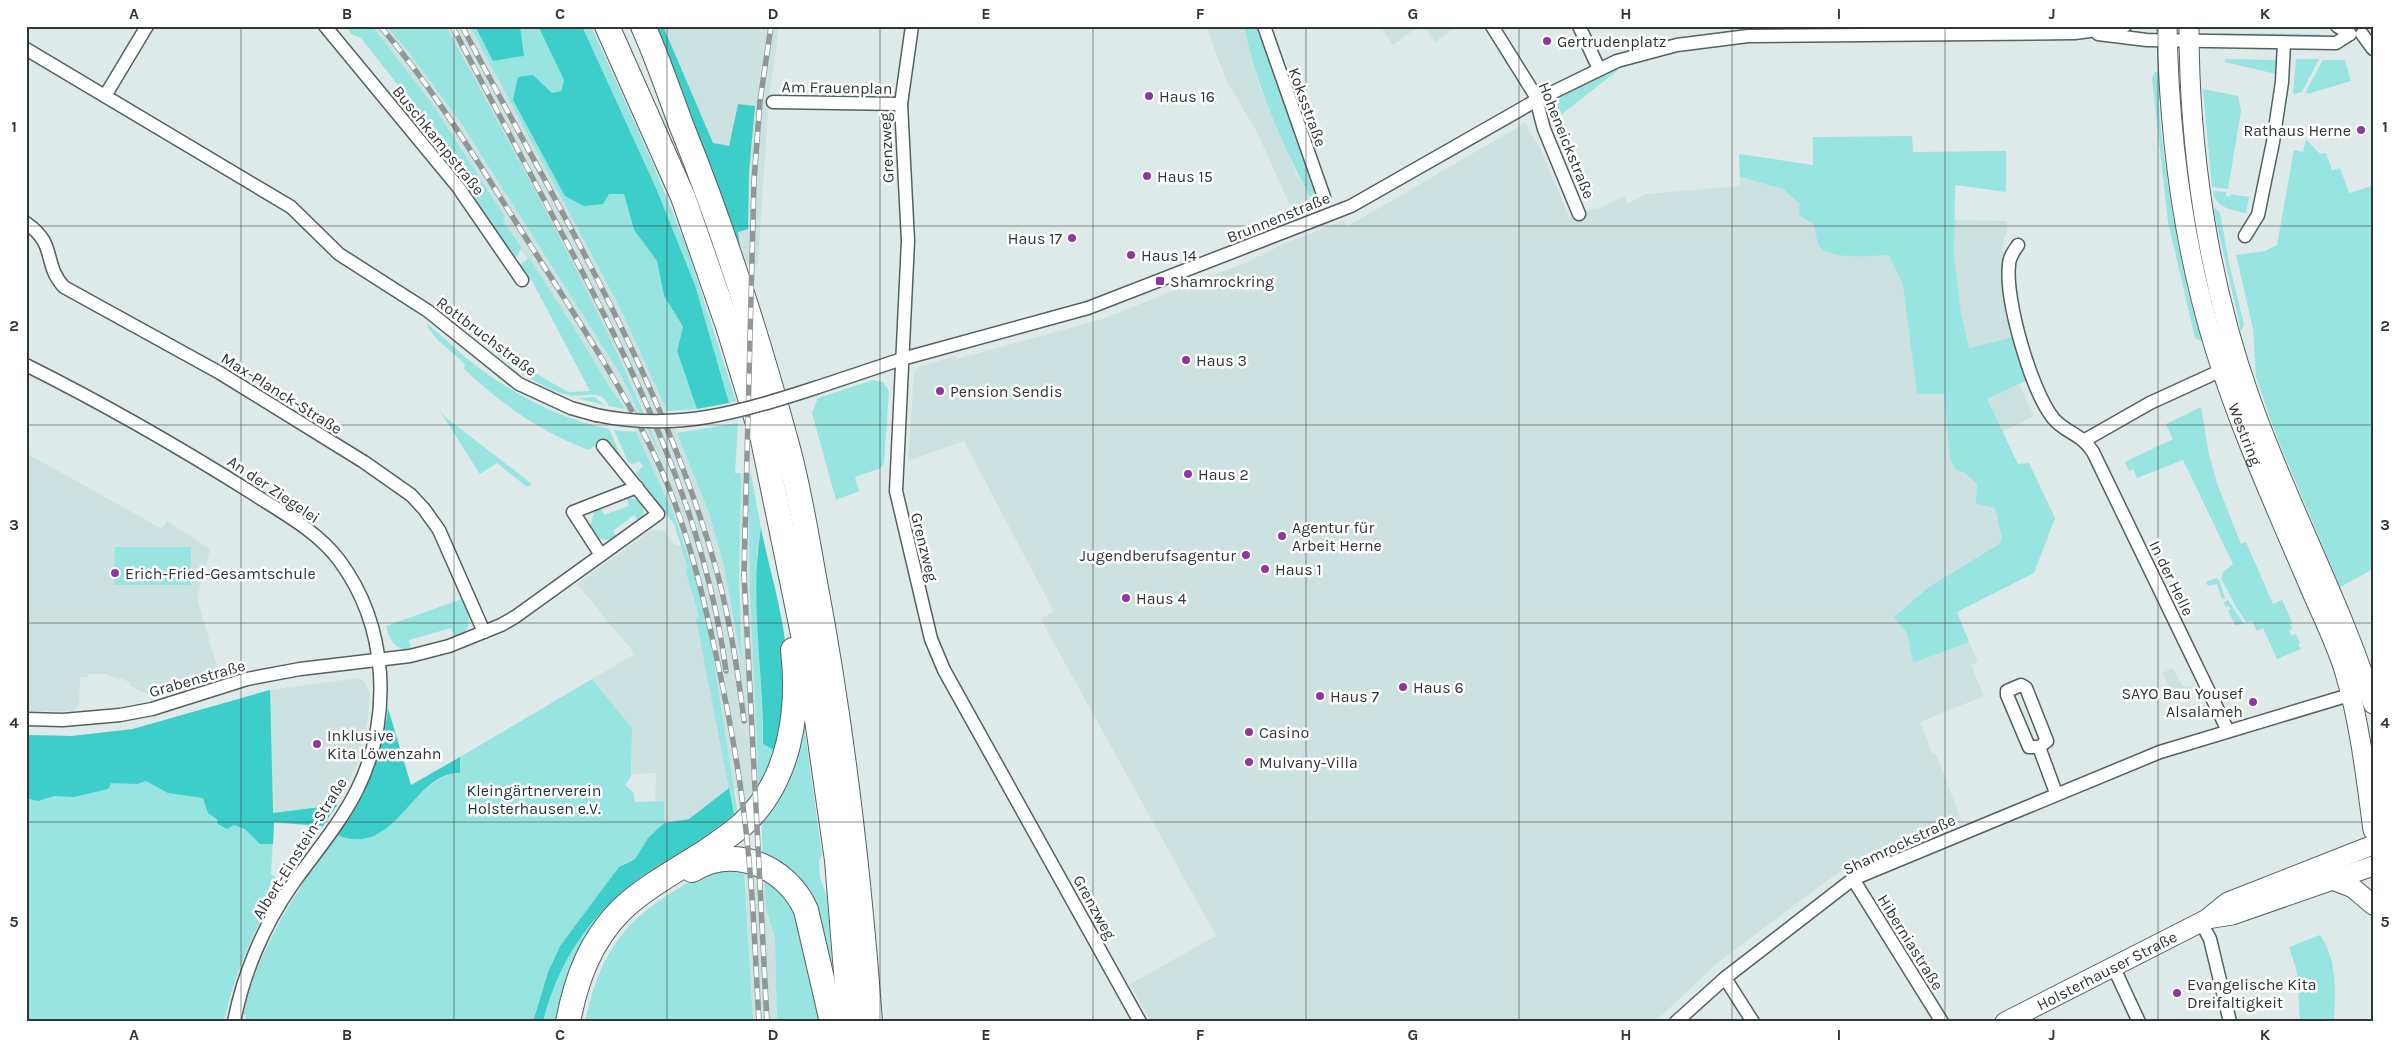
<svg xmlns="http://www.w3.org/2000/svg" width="2399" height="1048" font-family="Karla,sans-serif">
	<rect width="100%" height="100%" fill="#deeae9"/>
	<g fill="#cce2e0">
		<path d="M372 26H386L408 51 461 123 619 372 660 453 644 410 608 336 540 201 446 26H470L620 308 677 433 709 513 724 566 742 657 740 494 741 473 748 474 750 591 759 786 739 811 736 789 729 788 689 819 664 823V801H655L656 773 634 774 631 777 632 728 592 679 635 654 577 584 653 529 661 531 663 530 674 544 681 546 667 499 625 409 609 386 573 326 508 230 503 222 504 217 431 102Z"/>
		<path d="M663 26H779L768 108 758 265H743L738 232 748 229 749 172 738 104 729 147 712 143Z"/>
		<path d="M1206 26H1244L1260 87 1297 175 1316 209 1295 217 1258 134 1226 80Z"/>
		<path d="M1380 26H1419L1393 45Z"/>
		<path d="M1424 26H1458L1435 42Z"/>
		<path d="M1525 123 1542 152 1569 217 1595 208 1596 210 1624 196 1628 203 1646 194 1739 186 1740 177 1783 189 1800 204V215L1813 224 1821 249 1826 252 1848 256 1889 255 1903 285 1917 394H1944L1950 459 1955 469 1965 473 1977 484 1995 508 2002 538 1999 544 1929 587 1907 633 1913 663 1969 642 1978 662 1971 665 1984 696 1920 722 1933 755 1936 754 1961 819 1846 867 1717 963 1655 1022H1151L1130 984 1216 936 1040 618 1054 612 964 441 908 461 914 372 920 366 956 356 957 359 1102 319 1247 262 1283 244 1342 221 1348 226Z"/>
		<path d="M1954 220 2007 221V233L2003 240 2002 273 2013 337 1968 348 1961 313 1954 256Z"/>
		<path d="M2019 384 2034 416 2002 432 1987 399Z"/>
		<path d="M26 453 162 529 167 521 210 549 197 598 221 680 158 697 144 693 129 685 130 683 121 678 120 681 108 674H89L87 677H80L79 705 73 711H26Z"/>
		<path d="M2173 668 2182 686 2188 687 2194 684 2196 689 2175 699 2162 673Z"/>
		<path d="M358 678 365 682 370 694 368 719 356 767 337 805 273 813 270 690Z"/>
		<path d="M745 870 764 877 766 908 775 939 777 1022H753Z"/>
	</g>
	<g fill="#97e4e0">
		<path d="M348 26H372L431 102 505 217 503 222 522 248 514 260 420 114 412 108 408 98 361 38 351 34Z"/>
		<path d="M386 26H446C522 168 604 310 663 460L619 372 461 123 408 51Z"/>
		<path d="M470 26H475L493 61 524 56 520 26H538L564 80 561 91 552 93 533 75 609 194H624L634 230 657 261 664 296 683 328 677 351 697 409 667 411 620 308Z"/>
		<path d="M582 26H591L650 157 687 248 736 401 729 403 695 285 656 188Z"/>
		<path d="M1244 26H1259L1293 130 1319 202 1317 203 1319 208 1316 209C1285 150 1258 92 1244 26Z"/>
		<path d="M2218 33 2320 34V37L2218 36Z"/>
		<path d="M2225 59 2276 60V74L2225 62Z"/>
		<path d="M2296 59H2319L2302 92 2294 94 2293 93Z"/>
		<path d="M2323 60H2345L2351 81 2307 94 2306 91Z"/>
		<path d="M1622 67 1552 122C1550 88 1598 77 1622 67Z"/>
		<path d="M2155 72H2161C2161 78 2163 89 2162 95 2161 97 2159 99 2159 102 2158 129 2187 321 2202 331L2204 343 2195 338 2168 222 2152 78Z"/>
		<path d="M2203 89 2238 96 2241 111 2228 189 2212 187Z"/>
		<path d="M1912 136 1913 152 2006 151V192L1955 185 1954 256 1961 313 1969 348 2013 337 2028 380 1987 399 2018 464 2029 463 2055 518 2034 573 1957 612 1969 642 1913 663 1907 633 1894 617 1929 587 1999 544 2002 538 1995 508 1976 504 1977 484 1965 473 1955 469 1950 459 1944 394H1917L1903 285 1889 255C1873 256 1829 260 1820 247 1815 240 1817 231 1813 224L1799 215 1800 204 1783 189 1740 177 1739 154 1813 165V137Z"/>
		<path d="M2306 139 2320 154 2326 153 2332 170 2340 168 2349 193 2372 186 2373 191V569L2340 587 2276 435 2256 377 2253 329 2236 255 2265 251 2277 245 2294 150 2303 152Z"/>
		<path d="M2213 191 2226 192V196L2230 197V194L2249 197 2246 213C2232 210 2215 208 2213 191Z"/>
		<path d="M2213 207 2220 213 2229 263 2244 325 2241 331Z"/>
		<path d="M529 258 573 326 609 386 625 409 609 406C600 386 584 399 568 395 533 388 482 343 455 320L474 330 506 356 559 387 569 392 590 391 531 279 528 281 518 266Z"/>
		<path d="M426 323C444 337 460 354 479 368 519 397 560 419 609 429L623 461 605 438 589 450C541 432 501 404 464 369L465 364C452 351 434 341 426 323Z"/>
		<path d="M873 380 883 382 889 391 884 463 881 468 855 477 859 491 836 500 812 413 818 398Z"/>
		<path d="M595 397 604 405 577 398Z"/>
		<path d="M2201 407 2209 455 2218 486 2241 544 2246 542 2273 604 2282 600 2292 622 2290 624 2292 629 2289 631 2292 636 2296 634 2300 643 2298 644 2301 649 2277 659 2263 628 2257 631 2252 621 2247 623 2236 607 2221 578 2223 572 2233 564 2183 460 2137 478 2133 469 2129 471 2125 462 2173 439 2166 424Z"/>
		<path d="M438 408 445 417 532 484 527 487 497 463 480 474Z"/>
		<path d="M738 423 735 473H741L739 576 742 663 724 566 709 513 677 433Z"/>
		<path d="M614 430 636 432 673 513 697 583 710 638 738 815 650 876 559 1022H543C560 956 594 907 651 870 679 852 709 836 734 814L696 619 699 616 685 569 688 568 674 524 636 473 643 466 639 461 633 464 628 462Z"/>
		<path d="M748 474H751L761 528 757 553 763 744 777 752 759 791 750 591Z"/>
		<path d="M627 498C642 498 648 510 640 523L634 515 613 531 617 538C605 542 595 540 590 527L594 512 601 507 604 515 629 506Z"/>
		<path d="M115 547H191V585H114Z"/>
		<path d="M2216 578 2219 580 2225 598 2222 599 2217 584 2208 586 2206 582Z"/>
		<path d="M462 599C469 615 476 629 455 637L451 628 409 640 411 649C395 651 390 640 386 626Z"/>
		<path d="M2228 600 2244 624 2235 625 2228 610 2231 609 2229 606 2226 607 2224 603Z"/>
		<path d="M592 679 632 728 631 777 625 785 633 792 635 802 664 801V823L648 838 635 859 623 864 560 946 548 972 533 1022H245L246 1015 243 1014 245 1005C263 941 298 888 337 835 396 855 411 776 460 773V757Z"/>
		<path d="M270 690 273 813 337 805 323 826 274 823 271 874 283 882C255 926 235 971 224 1022H26V735L72 736 133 729Z"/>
		<path d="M802 710 822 855 819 861 820 877 827 898 834 989 822 946 763 859 761 813Z"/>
		<path d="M744 868 753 1022H585C598 960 620 923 676 890 686 884 698 875 710 872 721 870 733 869 744 868Z"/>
		<path d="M764 875 792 899 822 1022H777L775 939 766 908Z"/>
		<path d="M2320 935C2338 961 2335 991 2334 1022H2300L2297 972 2289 947Z"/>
	</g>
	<g fill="#3dceca">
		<path d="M475 26H520L524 56 493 61Z"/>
		<path d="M538 26H582L656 188 695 285 729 403 697 409 677 351 683 327 664 296 657 261 634 230 624 194H609L603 204 584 206 565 196 513 100 518 77 533 75 552 93 561 91 564 80Z"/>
		<path d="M647 26H663L713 143 729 146 738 104 755 106 749 172 748 229 738 232 743 265Z"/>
		<path d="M761 528C771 578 789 629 787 680 786 704 780 729 777 752L763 744C764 672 749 600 761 528Z"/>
		<path d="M270 690 273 813 337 805 323 826 274 822 273 844H260L245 829 234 825 227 829 218 824 217 819 208 813 203 798 168 793 146 781 137 784 111 783 108 789 74 797 54 796 38 801 26 798V735L72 736 133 729Z"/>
		<path d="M388 708 411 785 460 757V773C411 773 397 859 337 835 364 795 383 756 388 708Z"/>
		<path d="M729 788 734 814C709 836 679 852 651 870 596 906 559 957 543 1022H533L548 972 560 946 619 867 635 859 648 838 664 823 689 819Z"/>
	</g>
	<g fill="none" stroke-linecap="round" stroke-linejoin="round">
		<g stroke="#56605f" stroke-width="15">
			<g id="street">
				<path d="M325 26 458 187 522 280"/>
				<path d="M912 26 901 104 908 241 896 491 931 639 944 670 1140 1022"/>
				<path d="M1264 26 1324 197"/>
				<path d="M1492 26 1535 95 1544 129 1579 214"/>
				<path d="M1579 26 1599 69"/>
				<path d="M2337 26 2350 34"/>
				<path d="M2098 34 2147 40 2336 43 2350 34"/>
				<path d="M2362 34 2373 49"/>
				<path d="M26 49 291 207 339 254 428 311 519 384 571 408 596 415"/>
				<path d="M105 96 147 26"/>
				<path d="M773 102 901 104"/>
				<path d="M26 223C58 245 42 263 64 287L220 373 364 462 411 495 424 509 439 530 484 632"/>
				<path d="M2245 236 2258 215 2273 142 2282 82 2284 43"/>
				<path d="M2018 245C2014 251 2009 257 2009 265 2005 300 2031 390 2053 418 2065 433 2081 433 2093 452L2228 731"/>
				<path d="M26 365C104 404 179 447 252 493 283 513 317 531 339 560 388 626 393 717 357 790 340 824 314 854 292 885 264 925 243 974 234 1022"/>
				<path d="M818 387 902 359 1088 308 1351 206 1537 100 1617 61 1677 45 1748 36 2075 33 2125 26"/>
				<path d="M2085 440 2150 403 2222 370"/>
				<path d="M601 555 573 512 637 487"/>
				<path d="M2021 685 2026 688 2047 741 2039 747H2029L2007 695V691Z"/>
				<path d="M26 719 63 720 120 715 152 709 247 679 300 669 410 656 449 646 501 625 515 617 658 514 603 446"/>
				<path d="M2039 747 2056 793"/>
				<path d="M1853 879 1942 1022"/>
				<path d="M2201 922 2210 939 2230 1022"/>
				<path d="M2113 966 2139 1022"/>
				<path d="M1725 978 1753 1022"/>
				<path d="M1676 1022 1725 978 1853 879 2160 752 2356 693"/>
			</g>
		</g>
		<g stroke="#56605f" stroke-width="21">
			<g id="secondary">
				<path id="s1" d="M2167 26C2169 135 2183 245 2215 349 2240 429 2275 506 2308 583 2320 612 2336 642 2345 673 2360 723 2366 778 2373 830"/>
				<path d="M2189 26C2189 151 2208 280 2250 398 2286 501 2340 599 2373 704"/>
				<path d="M2335 881 2353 888 2373 905"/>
				<path d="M2207 919 2232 915 2373 866"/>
				<path id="s2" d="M2005 1022 2207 919 2228 902 2373 845"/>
			</g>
		</g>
		<g stroke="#56605f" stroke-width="26">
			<g id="highway">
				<path d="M607 26 683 197 728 326 763 440 809 663 837 860 850 1022"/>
				<path d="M643 26C658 59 669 93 682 127 724 231 758 338 787 445 799 488 806 533 814 577 842 724 859 872 870 1022"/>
				<path d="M692 870C735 844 787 867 806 910L832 1022"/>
				<path d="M568 1022C576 980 590 941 621 910 645 887 677 870 705 852 717 844 730 835 742 825 790 782 800 711 793 650"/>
			</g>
		</g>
		<use href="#street" stroke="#fff" stroke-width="12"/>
		<use href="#secondary" stroke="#fff" stroke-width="19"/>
		<use href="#highway" stroke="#fff" stroke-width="24"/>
		<g stroke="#8f9897" stroke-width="5.5">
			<g id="rail">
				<path d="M380 26C436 91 480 166 526 238 570 308 618 379 654 454 682 512 698 574 712 637 725 695 737 755 744 814 753 883 755 953 759 1022"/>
				<path d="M452 26C488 93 523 160 558 226 633 367 705 511 726 671"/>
				<path d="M462 26C555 204 663 377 717 572 730 621 738 671 744 721"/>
				<path d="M767 1022 744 574 754 181 760 101 771 26"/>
			</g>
		</g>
		<use href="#rail" stroke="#fff" stroke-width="4" stroke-dasharray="11" stroke-linecap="butt"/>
		<g stroke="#56605f" stroke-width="15" stroke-linecap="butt">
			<path id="street-bridge" d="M596 415C677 432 741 412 818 387"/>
		</g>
		<use href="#street-bridge" stroke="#fff" stroke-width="12"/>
	</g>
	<path fill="none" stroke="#313535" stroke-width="1" stroke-opacity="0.55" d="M241 26V1022M454 26V1022M667 26V1022M880 26V1022M1093 26V1022M1306 26V1022M1519 26V1022M1732 26V1022M1945 26V1022M2158 26V1022M26 226H2373M26 425H2373M26 623H2373M26 822H2373"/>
	<g fill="#8f36a3" stroke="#fff" stroke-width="2">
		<circle cx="1547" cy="41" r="5"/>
		<circle cx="1149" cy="96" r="5"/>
		<circle cx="2361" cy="130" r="5"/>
		<circle cx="1147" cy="176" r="5"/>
		<circle cx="1072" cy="238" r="5"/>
		<circle cx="1131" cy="255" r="5"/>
		<rect x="1155" y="276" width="10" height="10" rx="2.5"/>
		<circle cx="1186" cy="360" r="5"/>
		<circle cx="940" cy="391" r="5"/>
		<circle cx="1188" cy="474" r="5"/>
		<circle cx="1282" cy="536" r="5"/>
		<circle cx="1246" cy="555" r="5"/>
		<circle cx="1265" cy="569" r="5"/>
		<circle cx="115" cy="573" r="5"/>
		<circle cx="1126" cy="598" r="5"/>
		<circle cx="1403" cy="687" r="5"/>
		<circle cx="1320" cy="696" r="5"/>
		<circle cx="2253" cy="702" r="5"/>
		<circle cx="1249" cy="732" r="5"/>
		<circle cx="317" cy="744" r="5"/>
		<circle cx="1249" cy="762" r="5"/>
		<circle cx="2177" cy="993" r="5"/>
	</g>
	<g text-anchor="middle" stroke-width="5" stroke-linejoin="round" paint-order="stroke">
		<g font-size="16" fill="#313535" stroke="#fff" text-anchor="start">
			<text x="1557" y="47">Gertrudenplatz</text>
			<text x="1159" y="102">Haus 16</text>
			<text x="2351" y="136" text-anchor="end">Rathaus Herne</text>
			<text x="1157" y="182">Haus 15</text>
			<text x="1062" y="244" text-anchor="end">Haus 17</text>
			<text x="1141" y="261">Haus 14</text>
			<text x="1170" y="287">Shamrockring</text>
			<text x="1196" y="366">Haus 3</text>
			<text x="950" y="397">Pension Sendis</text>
			<text x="1198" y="480">Haus 2</text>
			<text x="1292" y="533">Agentur für<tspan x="1292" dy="18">Arbeit Herne</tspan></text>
			<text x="1236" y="561" text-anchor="end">Jugendberufsagentur</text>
			<text x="1275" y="575">Haus 1</text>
			<text x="125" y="579">Erich-Fried-Gesamtschule</text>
			<text x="1136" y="604">Haus 4</text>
			<text x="1413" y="693">Haus 6</text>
			<text x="2243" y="699" text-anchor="end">SAYO Bau Yousef<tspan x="2243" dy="18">Alsalameh</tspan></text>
			<text x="1330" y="702">Haus 7</text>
			<text x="1259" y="738">Casino</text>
			<text x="327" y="741">Inklusive<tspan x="327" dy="18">Kita Löwenzahn</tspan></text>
			<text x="1259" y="768">Mulvany-Villa</text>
			<text x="2187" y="990">Evangelische Kita<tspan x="2187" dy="18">Dreifaltigkeit</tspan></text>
		</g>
		<g font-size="16" fill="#313535" stroke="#fff">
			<text transform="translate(837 87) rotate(1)" y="6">Am Frauenplan</text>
			<text transform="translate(1308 107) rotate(70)" y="6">Koksstraße</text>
			<text transform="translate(439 140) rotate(51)" y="6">Buschkampstraße</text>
			<text transform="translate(1567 140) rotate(68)" y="6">Hoheneickstraße</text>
			<text transform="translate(886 148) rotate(-93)" y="6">Grenzweg</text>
			<text transform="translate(1278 217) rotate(-22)" y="6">Brunnenstraße</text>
			<text transform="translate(487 336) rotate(37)" y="6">Rottbruchstraße</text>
			<text transform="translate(282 393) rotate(32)" y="6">Max-Planck-Straße</text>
			<text dy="6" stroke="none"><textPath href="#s1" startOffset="418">Westring</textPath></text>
			<text transform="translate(274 489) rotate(34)" y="6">An der Ziegelei</text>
			<text transform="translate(925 547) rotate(76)" y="6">Grenzweg</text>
			<text transform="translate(2172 578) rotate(64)" y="6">In der Helle</text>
			<text transform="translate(197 678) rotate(-16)" y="6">Grabenstraße</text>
			<text transform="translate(1899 844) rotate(-25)" y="6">Shamrockstraße</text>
			<text transform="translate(299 848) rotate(-58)" y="6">Albert-Einstein-Straße</text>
			<text transform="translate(1095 907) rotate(61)" y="6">Grenzweg</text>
			<text transform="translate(1911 942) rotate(58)" y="6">Hiberniastraße</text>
			<text dy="6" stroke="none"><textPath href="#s2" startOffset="114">Holsterhauser Straße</textPath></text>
		</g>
		<g font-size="16" fill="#1c3433" stroke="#fff">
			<text x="534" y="796">Kleingärtnerverein<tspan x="534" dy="18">Holsterhausen e.V.</tspan></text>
		</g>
	</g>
	<rect width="2399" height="1048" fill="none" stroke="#ffffff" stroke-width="55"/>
	<rect x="28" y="28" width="2344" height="992" fill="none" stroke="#313535" stroke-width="2"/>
	<g font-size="16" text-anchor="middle" font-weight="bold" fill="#313535">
		<text x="134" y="19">A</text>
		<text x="347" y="19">B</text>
		<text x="560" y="19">C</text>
		<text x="773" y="19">D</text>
		<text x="986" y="19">E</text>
		<text x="1200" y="19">F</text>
		<text x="1413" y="19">G</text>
		<text x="1626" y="19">H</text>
		<text x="1839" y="19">I</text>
		<text x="2052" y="19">J</text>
		<text x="2265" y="19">K</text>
		<text x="14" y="132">1</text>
		<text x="2385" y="132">1</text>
		<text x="14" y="331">2</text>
		<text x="2385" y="331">2</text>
		<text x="14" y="530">3</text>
		<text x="2385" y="530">3</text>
		<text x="14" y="728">4</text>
		<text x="2385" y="728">4</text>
		<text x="14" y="927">5</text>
		<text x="2385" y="927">5</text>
		<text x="134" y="1040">A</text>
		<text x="347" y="1040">B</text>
		<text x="560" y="1040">C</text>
		<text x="773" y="1040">D</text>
		<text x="986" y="1040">E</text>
		<text x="1200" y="1040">F</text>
		<text x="1413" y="1040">G</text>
		<text x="1626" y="1040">H</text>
		<text x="1839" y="1040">I</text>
		<text x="2052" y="1040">J</text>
		<text x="2265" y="1040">K</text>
	</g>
</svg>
